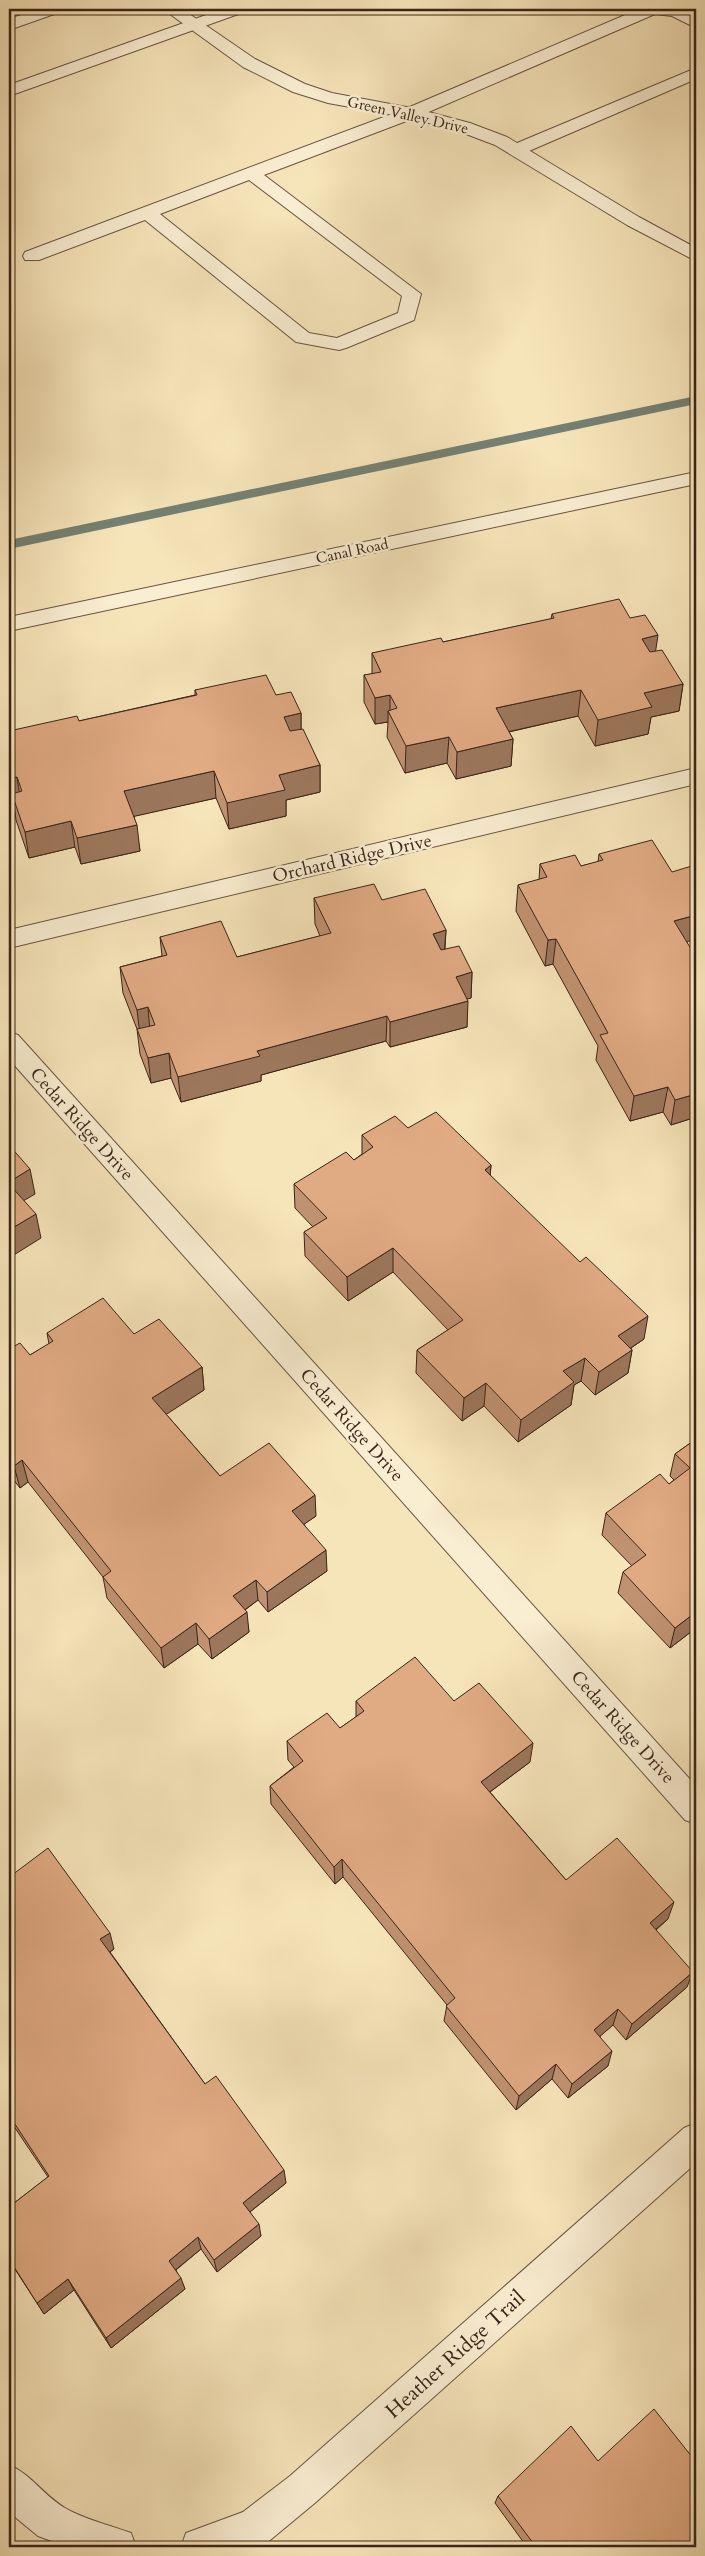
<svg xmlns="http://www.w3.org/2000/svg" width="705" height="2556" font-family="Cardo,serif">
	<rect width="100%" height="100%" fill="#f7e5ba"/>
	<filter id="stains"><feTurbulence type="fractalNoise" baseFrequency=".004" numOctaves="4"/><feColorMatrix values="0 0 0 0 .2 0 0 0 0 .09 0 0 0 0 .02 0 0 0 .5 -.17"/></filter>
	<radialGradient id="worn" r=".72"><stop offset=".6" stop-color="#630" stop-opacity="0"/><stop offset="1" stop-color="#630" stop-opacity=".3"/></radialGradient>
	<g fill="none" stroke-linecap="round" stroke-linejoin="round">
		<path fill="#758174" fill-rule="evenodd" d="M696 396V404L9 549V540Z"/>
		<g stroke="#685441" stroke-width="2">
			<g id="service">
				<path d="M39 9H62L60 12 9 30V19Z"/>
				<path d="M223 9H246L244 12 9 96V85Z"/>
				<path d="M639 9H684L696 16V28L672 16 655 14 417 117 264 175 421 294 414 320 346 348 339 350 296 342 145 220 39 260H25L23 256 25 252 405 109ZM249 180 402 296 398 313 337 338 309 333 160 214Z"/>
				<path d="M696 68V79L522 154H510L507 150 510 146Z"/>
			</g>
		</g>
		<g stroke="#685441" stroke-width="2">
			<g id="minor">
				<path d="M163 9H182L255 59 305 84 332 93 417 109 470 123 507 137 639 217 696 248V261L627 225 495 145 458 131 410 118 328 103 293 92 243 67Z"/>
				<path d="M696 768V784L9 948V930Z"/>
				<path d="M9 1032 18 1035 696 1786V1824L685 1820 9 1059Z"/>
				<path d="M696 2123V2163L316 2502 269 2541 252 2547H181L186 2533 243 2512 290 2476 684 2128Z"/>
				<path d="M9 2465C31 2474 44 2496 65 2508 84 2519 109 2525 131 2533L136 2547H68L38 2536 9 2512Z"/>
			</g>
		</g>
		<g stroke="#685441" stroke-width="2">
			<path id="tertiary" d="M696 472V484L9 631V617Z"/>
		</g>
		<use href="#service" fill="#faeed2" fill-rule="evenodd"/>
		<use href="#minor" fill="#faeed2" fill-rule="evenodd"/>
		<use href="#tertiary" fill="#faeed2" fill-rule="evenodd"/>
	</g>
	<g fill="#c19271" stroke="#392419">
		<path d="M552 614 630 618 655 651 683 684 679 711 651 717 648 734 595 746 578 716 509 732 513 739 511 766 456 779 447 763 405 773 387 737 388 722 375 724 364 702V675L372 674V653L443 642 551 619Z"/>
		<path d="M195 690 276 695 301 713V729L320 765V792L286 800V816L229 829 216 798 134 816 140 851 81 864 75 847 29 858 16 820 14 804 9 806V731L79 721 195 695Z"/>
		<path d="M599 854 687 942 696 1117 671 1125 663 1112 630 1121 596 1060 598 1046 553 964 545 966 516 911 518 885 539 880 540 864 581 866 598 862Z"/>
		<path d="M314 898 382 900 446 930 445 949 472 972 471 998 467 999V1027L390 1047 386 1041 261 1075V1081L181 1102 171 1078 151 1083 140 1054 137 1029 123 993 120 967 162 956 160 937 237 957 320 936 315 924Z"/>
		<path d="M408 1128 491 1165 490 1175 644 1339 631 1348 632 1350 628 1373 595 1395 581 1381 574 1385 571 1405 518 1442 484 1406 462 1421 416 1373 417 1350 448 1330 393 1272 348 1301 305 1256 304 1232 313 1227 295 1208 294 1184 354 1160 362 1154V1135Z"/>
		<path d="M47 1333 134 1334 202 1367 204 1390 166 1414 220 1476 316 1516 304 1524 327 1571 268 1612 258 1600 245 1610 249 1632 212 1659 198 1644 164 1668 107 1598 103 1577 28 1482 20 1488 9 1474V1349L30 1355 49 1344Z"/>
		<path d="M696 1439V1628L670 1648 618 1593 623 1572 632 1566 602 1535 606 1513 669 1484 674 1480 670 1476 675 1454Z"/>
		<path d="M356 1701H454L530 1762 490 1792 566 1880 668 1919 656 1930 687 1987 626 2040 613 2025 600 2036 608 2066 568 2098 552 2079 516 2110 444 2021 447 2005 343 1877 335 1884 271 1804 270 1786 294 1767 288 1760 287 1741 340 1728 356 1717Z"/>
		<path d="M9 1870 12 1875 114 1949 110 1952 205 2084 286 2183 250 2212 261 2236 217 2272 201 2249 176 2270 185 2289 111 2348 74 2290 44 2314 9 2260V2207L48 2177 9 2119Z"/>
		<path d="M598 2461 696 2547H527L495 2503 498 2496Z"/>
	</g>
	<g fill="#9d775c" stroke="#392419">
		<path d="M658 635 654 662 642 639Z"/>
		<path d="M683 684 679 711 651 717 648 734 595 746 598 720 644 693Z"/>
		<path d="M581 690 578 716 494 735 496 708Z"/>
		<path d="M390 695V715L388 711V722L375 724V698Z"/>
		<path d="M301 713V740L285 744 284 717Z"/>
		<path d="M449 737 447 763 405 773 406 746Z"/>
		<path d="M513 739 511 766 456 779 457 752Z"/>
		<path d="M320 765V792L286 800V816L229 829 227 803 279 775Z"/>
		<path d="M214 771 216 798 127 818 124 791Z"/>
		<path d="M17 777 21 803 12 794 14 804 9 806V778Z"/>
		<path d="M71 821 75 847 29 858 25 832Z"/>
		<path d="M137 825 140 851 81 864 77 838Z"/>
		<path d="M696 915V939L670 947 674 921Z"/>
		<path d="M446 930 444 956 433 934Z"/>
		<path d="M556 939 553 964 545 966 548 940Z"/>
		<path d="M472 972 471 998 455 1002 456 977Z"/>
		<path d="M468 1001 467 1027 390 1047V1022Z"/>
		<path d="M148 1007 150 1032 140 1035 137 1010Z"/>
		<path d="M387 1016 386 1041 261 1075V1081L181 1102 178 1077 257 1051Z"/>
		<path d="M169 1053 171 1078 151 1083 148 1058Z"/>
		<path d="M668 1087 663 1112 630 1121 634 1096Z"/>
		<path d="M696 1094V1117L671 1125 675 1100Z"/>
		<path d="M491 1165 489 1190 485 1170Z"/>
		<path d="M30 1169 35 1194 13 1207 9 1187V1182Z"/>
		<path d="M36 1214 41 1238 9 1258V1230Z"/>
		<path d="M393 1248V1272L348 1301 347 1277Z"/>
		<path d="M648 1316 644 1339 614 1359 618 1336Z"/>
		<path d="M632 1350 628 1373 595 1395 599 1372Z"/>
		<path d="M585 1358 581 1381 574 1385 571 1405 518 1442 521 1420 563 1371Z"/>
		<path d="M202 1367 204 1390 156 1421 152 1398Z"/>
		<path d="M486 1383 484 1406 462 1421 464 1398Z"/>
		<path d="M22 1460 28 1482 20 1488 14 1466Z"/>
		<path d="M315 1495 316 1516 293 1532 292 1511Z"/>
		<path d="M326 1550 327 1571 268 1612 267 1592Z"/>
		<path d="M256 1580 258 1600 235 1617 233 1596Z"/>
		<path d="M247 1612 249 1632 212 1659 209 1639Z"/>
		<path d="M696 1612V1628L670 1648 675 1628Z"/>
		<path d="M196 1623 198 1644 164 1668 161 1648Z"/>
		<path d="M533 1743 530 1762 479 1800 481 1782Z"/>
		<path d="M342 1859 343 1877 335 1884 334 1867Z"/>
		<path d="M674 1902 668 1919 644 1939 650 1923Z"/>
		<path d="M110 1933 114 1949 105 1955 100 1939Z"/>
		<path d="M693 1972 687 1987 626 2040 632 2024Z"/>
		<path d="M618 2009 613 2025 590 2045 594 2030Z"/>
		<path d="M612 2051 608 2066 568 2098 572 2084Z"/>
		<path d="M556 2064 552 2079 516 2110 519 2096Z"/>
		<path d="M284 2170 286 2183 246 2215 243 2203Z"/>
		<path d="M259 2224 261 2236 217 2272 214 2260Z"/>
		<path d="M198 2237 201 2249 173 2272 169 2261Z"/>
		<path d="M181 2278 185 2289 111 2348 106 2338Z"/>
		<path d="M68 2279 74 2290 44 2314 37 2303Z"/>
	</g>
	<g fill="#e0aa83" stroke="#392419">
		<path d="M619 599 630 618 645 615 658 635 642 639 650 652 662 650 683 684 644 693 652 707 598 720 581 690 496 708 513 739 457 752 449 737 406 746 388 711 397 708 390 695 375 698 364 675 381 672 372 653 441 638 443 642 554 618 552 614Z"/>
		<path d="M266 675 276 695 291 692 301 713 284 717 290 731 303 729 320 765 279 775 285 790 227 803 214 771 124 791 137 825 77 838 71 821 25 832 12 794 22 791 17 777 9 778V752H11L9 746V731L77 716 79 721 197 695 195 690Z"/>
		<path d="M652 840 672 872 695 865 696 867V915L674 921 696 957V1094L675 1100 668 1087 634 1096 600 1035 608 1033 556 939 548 940 518 885 547 877 540 864 575 855 581 866 603 860 599 854Z"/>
		<path d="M374 884 382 900 425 889 446 930 433 934 441 950 459 946 472 972 456 977 468 1001 390 1022 387 1016 257 1051 260 1056 178 1077 169 1053 148 1058 137 1029 155 1025 148 1007 137 1010 120 967 167 955 160 937 221 921 237 957 331 933 314 898Z"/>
		<path d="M436 1112 491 1165 485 1170 580 1262 586 1257 648 1316 618 1336 632 1350 599 1372 585 1358 563 1371 574 1382 521 1420 486 1383 464 1398 417 1350 463 1320 393 1248 347 1277 304 1232 327 1218 294 1184 346 1152 354 1160 373 1147 362 1135 395 1116 408 1128Z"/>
		<path d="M9 1145 30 1169 9 1182Z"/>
		<path d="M9 1184 36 1214 9 1230Z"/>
		<path d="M103 1298 134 1334 159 1319 202 1367 152 1398 220 1476 269 1443 315 1495 292 1511 326 1550 267 1592 256 1580 233 1596 247 1612 209 1639 196 1623 161 1648 103 1577 111 1571 22 1460 14 1466 9 1459V1349L20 1343 30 1355 53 1341 47 1333Z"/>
		<path d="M696 1439V1612L675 1628 623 1572 646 1555 606 1513 660 1474 669 1484 690 1468 675 1454Z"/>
		<path d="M415 1657 454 1701 479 1683 533 1743 481 1782 566 1880 617 1838 674 1902 650 1923 693 1972 632 2024 618 2009 594 2030 612 2051 572 2084 556 2064 519 2096 446 2006 455 1998 342 1859 334 1867 270 1786 303 1761 287 1741 327 1713 340 1728 364 1711 356 1701Z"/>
		<path d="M48 1848 110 1933 100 1939 205 2084 216 2076 284 2170 243 2203 259 2224 214 2260 198 2237 169 2261 181 2278 106 2338 68 2279 37 2303 9 2259V2207L49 2176 9 2115V1870L12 1875Z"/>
		<path d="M654 2409 696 2462V2547H536L498 2496 571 2426 598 2461Z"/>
	</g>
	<g text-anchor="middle" stroke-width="5" stroke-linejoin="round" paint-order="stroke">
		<g font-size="15" fill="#392419" stroke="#faeed2">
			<text transform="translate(408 115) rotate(13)" y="5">Green Valley Drive</text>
			<text transform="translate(352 551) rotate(-12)" y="5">Canal Road</text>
		</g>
		<g font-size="18" fill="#392419" stroke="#faeed2">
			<text transform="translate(352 858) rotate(-13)" y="6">Orchard Ridge Drive</text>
			<text transform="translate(82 1124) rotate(48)" y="6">Cedar Ridge Drive</text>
			<text transform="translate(352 1425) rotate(48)" y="6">Cedar Ridge Drive</text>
			<text transform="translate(623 1727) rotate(48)" y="6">Cedar Ridge Drive</text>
		</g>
		<g font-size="21" fill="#392419" stroke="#faeed2">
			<text transform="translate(455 2354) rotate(-42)" y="7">Heather Ridge Trail</text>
		</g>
	</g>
	<rect width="705" height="2556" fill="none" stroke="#f7e5ba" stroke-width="30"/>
	<rect x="10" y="10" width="685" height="2536" fill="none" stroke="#392419" stroke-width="2.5"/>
	<rect x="15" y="15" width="675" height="2526" fill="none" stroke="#392419"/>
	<rect width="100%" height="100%" filter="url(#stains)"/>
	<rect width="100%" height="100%" fill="url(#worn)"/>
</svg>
